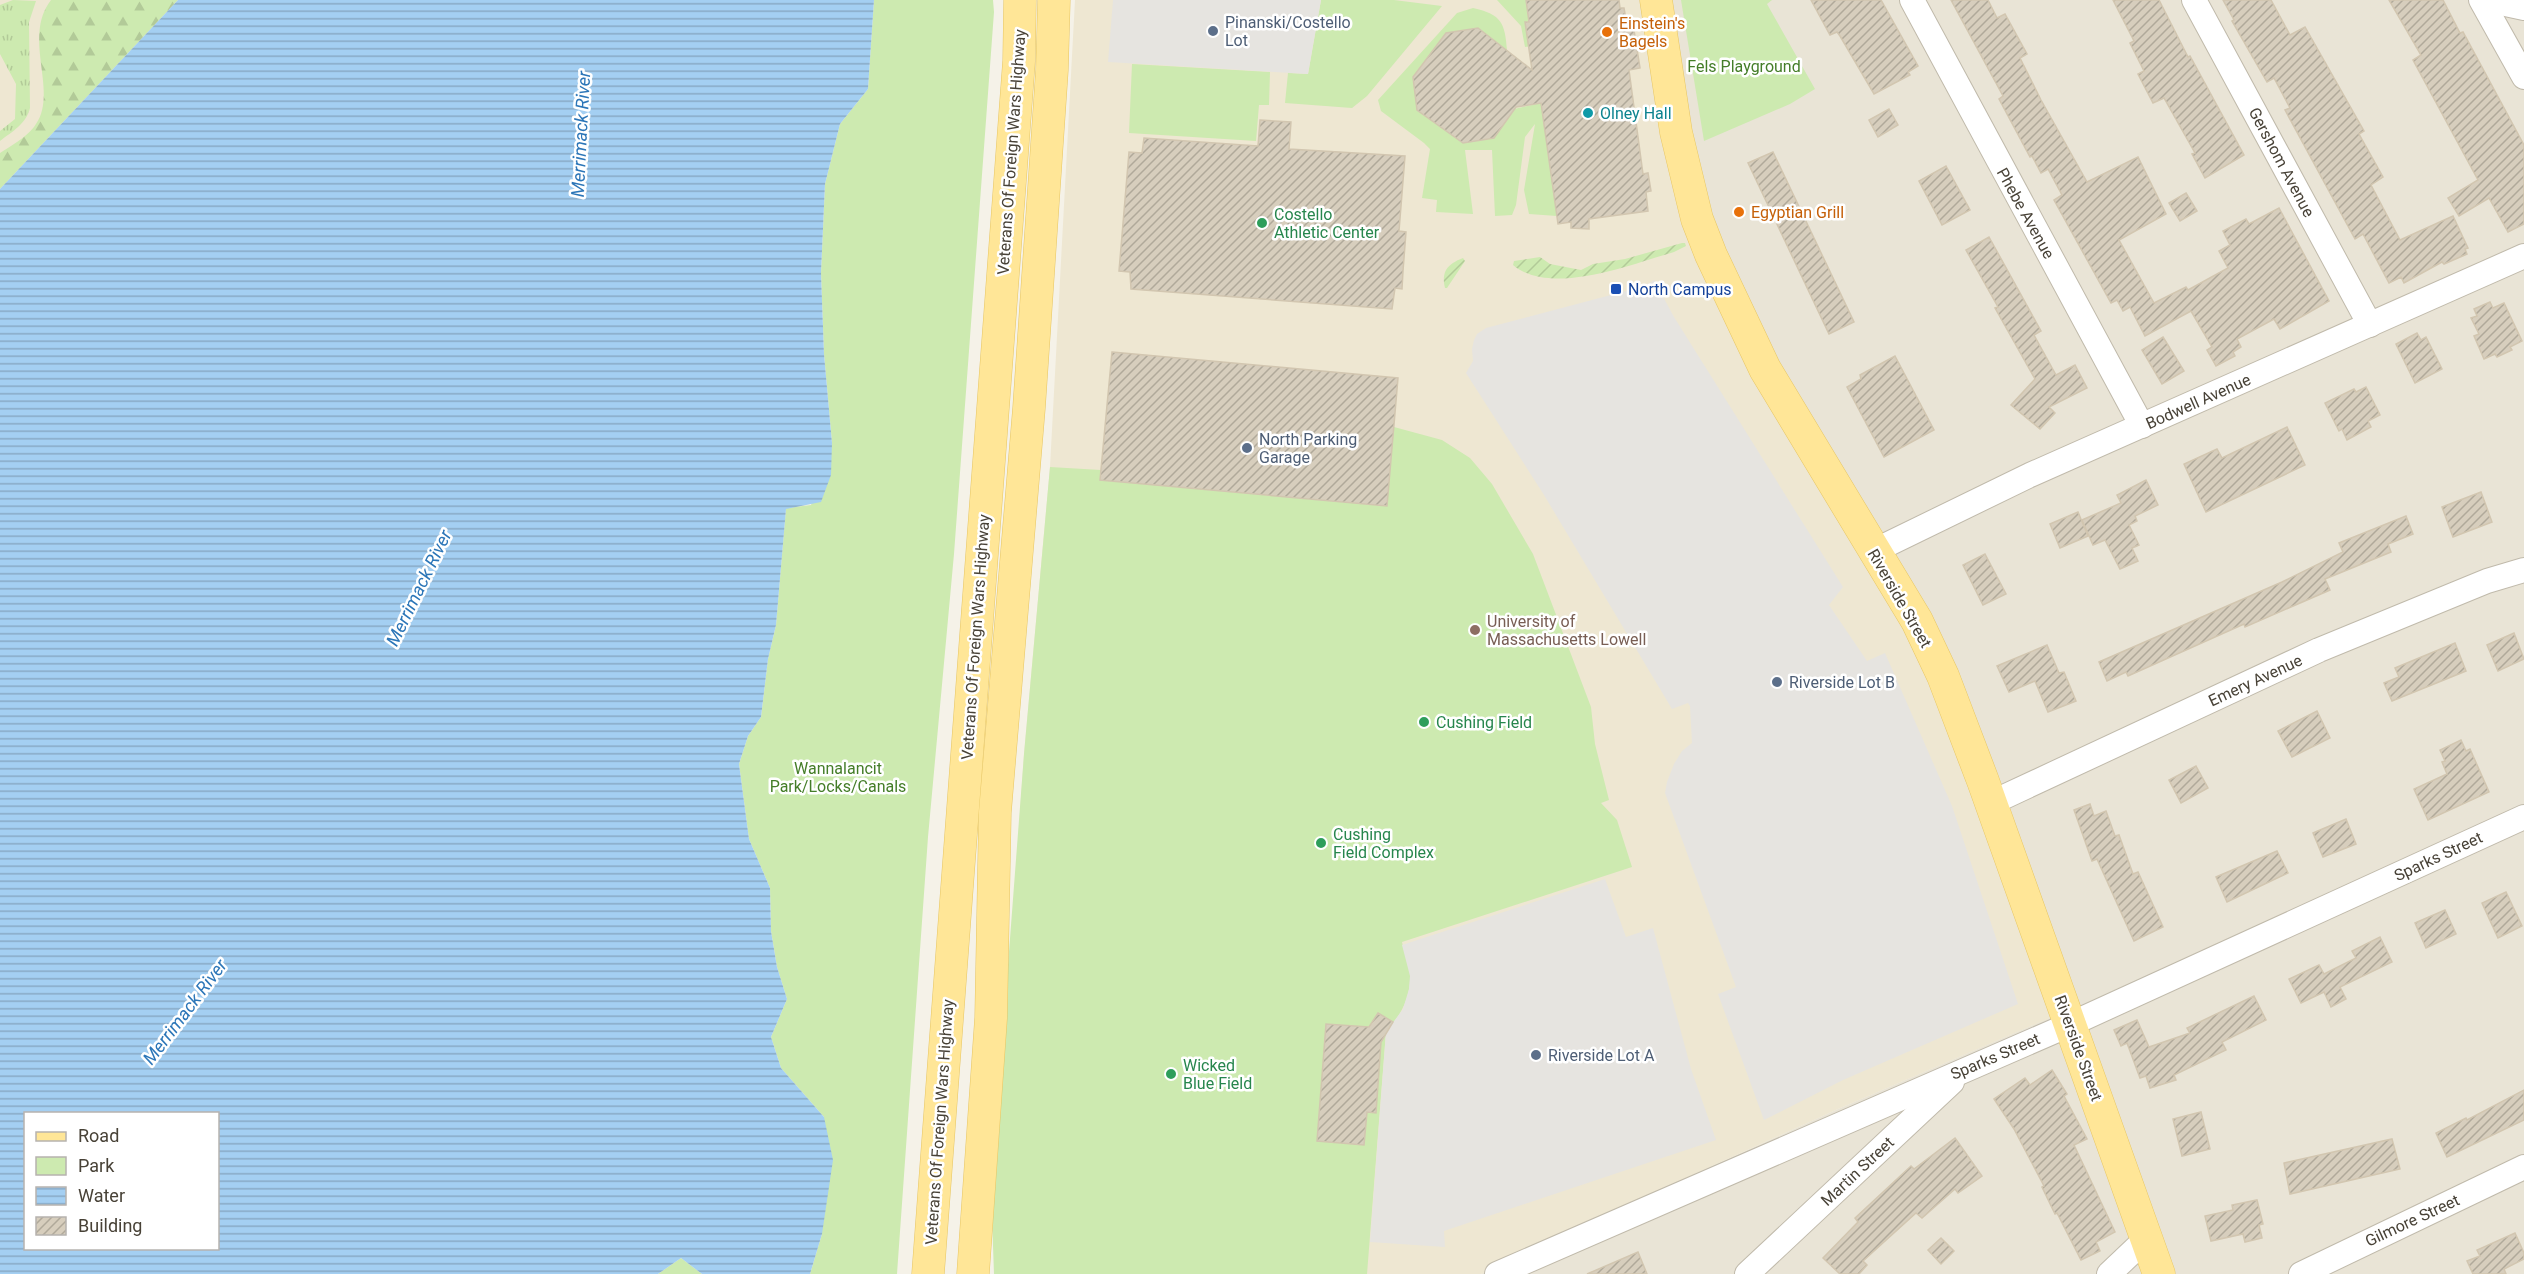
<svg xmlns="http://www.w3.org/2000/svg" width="2524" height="1274" font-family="Roboto,sans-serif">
	<defs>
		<pattern id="grass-tufts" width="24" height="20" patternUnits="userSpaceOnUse" patternTransform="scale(1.5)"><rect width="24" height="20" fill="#cdeab0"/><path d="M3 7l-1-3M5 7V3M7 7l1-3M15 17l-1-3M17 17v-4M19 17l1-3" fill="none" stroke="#b2ca98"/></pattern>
		<pattern id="forest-firs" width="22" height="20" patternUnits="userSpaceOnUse" patternTransform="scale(1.5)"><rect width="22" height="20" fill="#cdeab0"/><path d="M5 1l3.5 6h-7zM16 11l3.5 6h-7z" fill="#b2ca98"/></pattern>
		<pattern id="garden-furrows" width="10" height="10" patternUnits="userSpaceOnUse" patternTransform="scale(1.5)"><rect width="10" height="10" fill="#cdeab0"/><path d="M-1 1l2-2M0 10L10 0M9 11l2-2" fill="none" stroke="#b2ca98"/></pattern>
		<pattern id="water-rules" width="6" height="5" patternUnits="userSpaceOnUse" patternTransform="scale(1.5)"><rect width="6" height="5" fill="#a4cff2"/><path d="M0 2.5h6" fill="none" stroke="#88aac5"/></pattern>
		<pattern id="building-hatch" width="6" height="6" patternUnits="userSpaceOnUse" patternTransform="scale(1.5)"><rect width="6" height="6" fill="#d7cebd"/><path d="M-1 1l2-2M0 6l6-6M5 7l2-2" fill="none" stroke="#b0a99a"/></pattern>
	</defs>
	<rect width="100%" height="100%" fill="#f5f2e8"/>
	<path fill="#e9e4d6" d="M1651 0H2524V1274H1481L1573 1229 1838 1109 2056 1015 1690 211Z"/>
	<g fill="#eee7d2">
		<path d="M0 0H178L0 189Z"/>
		<path d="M1075 0H1651L1690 211 1903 604 2057 1015 1838 1109 1573 1229 1481 1274H994L999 1120 1024 754 1050 467Z"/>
	</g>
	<path fill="url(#grass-tufts)" d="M13 0 36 1 29 22 30 108C26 124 13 131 0 141V131L15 119 16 84 0 54V5Z"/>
	<path fill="url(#forest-firs)" d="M51 0H178L0 189V153C11 146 25 138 34 127 61 94 21 39 51 0Z"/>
	<g fill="#cdeab0">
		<path d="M874 0H993L994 12 954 554 928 837 897 1274H810L822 1234 824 1117 781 1068 771 1037 787 999 777 967 771 931 770 888 749 839 739 764 748 736 761 717 768 659 776 625 786 508 811 505 832 443 824 354 821 273 825 184 840 124 868 89Z"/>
		<path d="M1321 0H1394L1442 6 1367 96 1352 108 1285 103 1288 73 1308 74Z"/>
		<path d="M1497 0H1526L1529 22H1525L1533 46 1525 47 1521 26Z"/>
		<path d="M1681 0H1772L1767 4 1815 89 1790 104 1704 141Z"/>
		<path d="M1473 8C1502 14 1505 24 1507 50L1478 29 1446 33 1413 77 1418 110 1463 143 1514 109 1541 103 1557 216 1529 214 1524 190 1535 124 1525 137 1516 205 1512 215 1495 216 1492 150H1465L1473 214 1436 212 1437 200 1422 198 1430 149 1424 143 1381 111 1378 100 1457 13Z"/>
		<path d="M1132 64 1270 72 1269 105H1259L1256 141 1129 133Z"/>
		<path d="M1394 427 1442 440 1470 458 1492 484 1533 554 1591 707 1595 744 1609 800 1601 803 1617 820 1632 867 1402 942C1404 953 1410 964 1410 975 1411 998 1400 1016 1386 1032L1367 1274H994L991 1189 1024 754 1050 467 1101 470 1100 480 1386 506Z"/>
		<path d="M681 1258 702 1274H658Z"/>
	</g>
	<g fill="url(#garden-furrows)">
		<path d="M1682 243H1685L1686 246 1674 252C1632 264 1550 297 1513 265L1514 261 1540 257 1550 264 1581 270 1593 264 1625 259Z"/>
		<path d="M1463 258 1465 261 1447 288H1445C1441 272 1447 264 1463 258Z"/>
	</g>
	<g fill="#e6e4e0">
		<path d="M1113 0H1321L1308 74 1108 62Z"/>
		<path d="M1654 280 1674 317 1843 587 1829 605 1867 661 1885 653 1952 806 2018 1004 1843 1080 1764 1120 1718 994 1736 987 1665 793 1667 782 1674 764 1682 751 1692 743 1690 706 1688 703 1672 709 1544 495 1466 373 1473 361 1472 349 1474 340 1477 334 1486 328 1645 286Z"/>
		<path d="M1605 879 1626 937 1653 928 1691 1069 1716 1140 1444 1231 1445 1247 1370 1242 1386 1032 1403 1009 1409 989 1410 976 1402 945Z"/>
	</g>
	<path fill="url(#water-rules)" fill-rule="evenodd" d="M178 0H874L868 89 840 124 825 184 821 273 824 354 832 443 831 475 821 502 786 509 776 625 768 659 761 717 748 736 739 764 749 839 770 888 771 931 777 967 787 999 771 1037 781 1068 824 1117 833 1160 822 1234 810 1274H702L681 1258 658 1274H0V189ZM26 1114H218V1248H26Z"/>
	<g fill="url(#building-hatch)" stroke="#d2c6b0" stroke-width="1.5">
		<path d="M1526 0H1619L1620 8H1624L1627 25 1633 24 1640 68 1629 70 1643 174 1648 173 1651 191 1646 192 1648 211 1589 219V229L1571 228V222L1558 224 1541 103 1516 107 1494 138 1463 143 1417 110 1413 77 1446 33 1478 28 1532 70 1525 22H1529Z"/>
		<path d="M1811 0H1881L1918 66 1908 72 1910 75 1874 94 1840 36 1837 32 1830 35Z"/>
		<path d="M1951 0H1988L1997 18 2005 14 2027 54 2020 58 2041 100 2087 182 2138 157 2166 214 2119 240 2154 303 2186 287 2188 290 2228 268 2219 251 2230 245 2223 231 2246 219 2249 224 2279 208 2329 301 2280 329 2274 319 2237 339 2241 347 2233 352 2235 356 2216 366 2207 350 2212 347 2191 311 2145 336 2130 307 2123 311 2117 300 2111 303 2054 200 2062 195 2048 169 2041 173 2032 156 2030 157 1999 99 2003 96Z"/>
		<path d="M2113 0H2159L2188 57 2190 56 2244 155 2205 178 2192 154 2195 153 2164 98 2153 103 2138 74 2144 71 2130 43 2134 41Z"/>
		<path d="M2223 0H2271L2290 35 2305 27 2364 131 2359 134 2383 177 2371 185 2400 240 2453 216 2468 248 2465 249 2467 254 2444 264 2442 262 2404 283 2401 277 2389 283 2363 234 2355 239 2285 110 2290 108 2274 78 2267 82 2232 21 2234 20Z"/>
		<path d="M2389 0H2443L2460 33 2463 32 2524 145V224L2508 232 2489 198 2459 216 2448 198 2478 180 2413 60 2421 55Z"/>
		<path d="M1889 109 1898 125 1878 137 1869 120Z"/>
		<path d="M1260 120 1291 122 1289 149 1405 156 1399 231 1406 232 1403 271 1402 289 1395 288 1392 309 1131 289 1130 272 1119 271 1129 152 1142 153 1144 138 1258 146Z"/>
		<path d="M1773 152 1854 322 1829 334 1748 163Z"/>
		<path d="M1946 166 1970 210 1942 225 1919 181Z"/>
		<path d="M2186 193 2197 211 2180 221 2169 203Z"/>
		<path d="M1989 237 2041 331 2034 335 2056 375 2075 365 2087 388 2049 407 2055 413 2040 429 2011 405 2035 379 1995 308 1998 307 1966 250Z"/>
		<path d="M2490 302 2493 308 2504 303 2522 341 2510 347 2512 350 2497 357 2495 354 2484 359 2474 336 2479 334 2471 318 2477 316 2474 309Z"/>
		<path d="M2417 333 2421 340 2426 337 2442 369 2415 383 2396 344Z"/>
		<path d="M2163 337 2184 371 2162 384 2142 350Z"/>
		<path d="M1112 352 1398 378 1387 506 1100 480Z"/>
		<path d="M1895 356 1934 430 1884 457 1847 387 1861 379 1860 375Z"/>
		<path d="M2366 387 2380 415 2368 421 2371 427 2347 440 2342 429 2339 431 2325 403 2354 389 2356 392Z"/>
		<path d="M2287 427 2305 465 2206 512 2184 464 2217 449 2222 458Z"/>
		<path d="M2146 480 2158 505 2135 516 2137 521 2129 525 2139 545 2132 548 2138 561 2120 569 2105 540 2093 545 2082 520 2121 503 2117 495Z"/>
		<path d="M2481 492 2492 522 2453 537 2442 507Z"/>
		<path d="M2078 512 2088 536 2060 548 2050 524Z"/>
		<path d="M2406 516 2413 534 2388 544 2391 552 2325 579 2330 590 2245 627 2244 624 2128 676 2126 672 2107 681 2099 662 2282 582 2343 552 2339 543Z"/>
		<path d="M1985 554 2006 594 1983 605 1963 565Z"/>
		<path d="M2514 633 2524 659 2498 671 2487 645Z"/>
		<path d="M2455 643 2466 671 2392 701 2384 683 2399 677 2395 668Z"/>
		<path d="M2047 645 2059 673 2064 672 2076 701 2048 712 2035 681 2009 692 1997 666Z"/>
		<path d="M2317 711 2330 738 2292 757 2278 731Z"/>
		<path d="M2461 740 2466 751 2470 749 2489 792 2428 820 2414 789 2447 774 2442 762 2445 761 2440 750Z"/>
		<path d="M2196 766 2208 788 2181 803 2169 780Z"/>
		<path d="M2090 804 2094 816 2106 811 2115 836 2119 835 2133 874 2138 872 2163 927 2134 941 2097 859 2092 861 2074 810Z"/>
		<path d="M2346 819 2356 844 2323 857 2313 833Z"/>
		<path d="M2277 851 2288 873 2227 902 2216 877Z"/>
		<path d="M2506 892 2522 926 2498 938 2482 903Z"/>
		<path d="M2445 910 2456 934 2426 948 2415 923Z"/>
		<path d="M2380 937 2392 962 2340 987 2346 999 2331 1007 2324 992 2301 1003 2289 979 2319 965 2324 974 2356 958 2352 951Z"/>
		<path d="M2254 996 2266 1020 2222 1042 2226 1050 2174 1075 2176 1080 2150 1088 2146 1076 2140 1078 2127 1043 2121 1046 2114 1030 2137 1020 2149 1047 2190 1033 2187 1028Z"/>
		<path d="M1378 1013 1393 1022 1381 1042 1376 1113 1367 1112 1364 1145 1317 1141 1326 1024 1369 1027Z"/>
		<path d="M2052 1070 2067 1094 2064 1096 2087 1139 2074 1145 2115 1232 2096 1242 2100 1251 2081 1260 2057 1213 2055 1214 2042 1187 2044 1186 2014 1129 1994 1099 2025 1078 2030 1085Z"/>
		<path d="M2524 1090V1120L2447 1157 2436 1133 2466 1118 2467 1120Z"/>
		<path d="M2201 1112 2210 1149 2182 1156 2173 1119Z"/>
		<path d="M1955 1138 1982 1176 1958 1193 1955 1189 1922 1218 1916 1213 1863 1261 1867 1265 1859 1274H1840L1823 1258 1858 1222 1855 1218 1911 1166 1914 1169Z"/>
		<path d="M2392 1139 2400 1169 2290 1194 2284 1163Z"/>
		<path d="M2257 1200 2263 1224 2259 1225 2262 1238 2245 1242 2243 1234 2211 1241 2205 1216 2233 1210 2232 1205Z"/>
		<path d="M2515 1233 2524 1253V1259L2504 1269 2506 1274H2473L2467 1261 2480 1256 2477 1250Z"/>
		<path d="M1941 1238 1954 1251 1941 1264 1928 1250Z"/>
		<path d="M1638 1252 1647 1274H1587Z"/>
	</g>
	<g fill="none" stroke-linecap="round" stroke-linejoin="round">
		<g stroke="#c0baab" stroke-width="26">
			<g id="minor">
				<path d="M1912 0 2142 426"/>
				<path d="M2194 0 2370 325"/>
				<path d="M2481 0 2524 77"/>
				<path d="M2487 0 2524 8"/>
				<path d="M1874 551 2030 475 2524 256"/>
				<path d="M1991 803 2319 650 2487 581 2524 570"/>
				<path d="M1497 1274 2071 1024 2524 817"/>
				<path d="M1747 1274 1952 1082"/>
				<path d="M2109 1274 2147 1238"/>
				<path d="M2301 1274 2524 1167"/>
			</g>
		</g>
		<g stroke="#e7c664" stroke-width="33">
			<g id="major">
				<path d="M1656 0 1676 132 1697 219 1711 255 1765 369 1917 621 1943 676 1983 781 2159 1274"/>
				<path d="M928 1274 1019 61 1020 0"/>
				<path d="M973 1274 991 1018 995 812 1029 408 1052 70 1054 0"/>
			</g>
		</g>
		<use href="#minor" stroke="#fff" stroke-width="24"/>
		<use href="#major" stroke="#ffe697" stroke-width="32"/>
	</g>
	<g fill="#5c6f8a" stroke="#fff" stroke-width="2">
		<circle cx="1213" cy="31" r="6"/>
		<circle cx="1247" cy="448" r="6"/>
		<circle cx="1777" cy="682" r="6"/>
		<circle cx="1536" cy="1055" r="6"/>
	</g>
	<g fill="#e8710a" stroke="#fff" stroke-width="2">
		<circle cx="1607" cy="32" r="6"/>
		<circle cx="1739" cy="212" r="6"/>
	</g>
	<circle fill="#0f9aa8" stroke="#fff" stroke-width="2" cx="1588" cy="113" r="6"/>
	<g fill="#2e9e5b" stroke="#fff" stroke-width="2">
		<circle cx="1262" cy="223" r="6"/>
		<circle cx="1424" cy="722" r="6"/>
		<circle cx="1321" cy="843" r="6"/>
		<circle cx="1171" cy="1074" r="6"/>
	</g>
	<rect fill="#1a4fb4" stroke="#fff" stroke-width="2" x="1610" y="283" width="12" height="12" rx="3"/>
	<circle fill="#8d6e63" stroke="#fff" stroke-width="2" cx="1475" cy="630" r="6"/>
	<g text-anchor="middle" stroke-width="5" stroke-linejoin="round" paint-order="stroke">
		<g font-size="16" fill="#4e5e75" stroke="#fff" text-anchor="start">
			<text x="1225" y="28">Pinanski/Costello<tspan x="1225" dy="18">Lot</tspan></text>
			<text x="1259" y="445">North Parking<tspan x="1259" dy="18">Garage</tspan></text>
			<text x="1789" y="688">Riverside Lot B</text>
			<text x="1548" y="1061">Riverside Lot A</text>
		</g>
		<g font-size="16" fill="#c56008" stroke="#fff" text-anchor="start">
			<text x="1619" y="29">Einstein's<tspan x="1619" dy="18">Bagels</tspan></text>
			<text x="1751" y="218">Egyptian Grill</text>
		</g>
		<g font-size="16" fill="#447d28" stroke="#fff">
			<text x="1744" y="72">Fels Playground</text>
			<text x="838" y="774">Wannalancit<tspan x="838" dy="18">Park/Locks/Canals</tspan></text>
		</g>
		<g font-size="16" fill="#0d838f" stroke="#fff" text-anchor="start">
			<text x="1600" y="119">Olney Hall</text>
		</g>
		<g font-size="16" fill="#484237" stroke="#fff">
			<text transform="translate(1011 152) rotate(-86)" y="6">Veterans Of Foreign Wars Highway</text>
			<text transform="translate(2282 162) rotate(62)" y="6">Gershom Avenue</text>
			<text transform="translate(2026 213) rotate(61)" y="6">Phebe Avenue</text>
			<text transform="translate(2198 401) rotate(-24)" y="6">Bodwell Avenue</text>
			<text transform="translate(1900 598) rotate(60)" y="6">Riverside Street</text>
			<text transform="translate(975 637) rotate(-86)" y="6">Veterans Of Foreign Wars Highway</text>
			<text transform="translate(2255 680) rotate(-25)" y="6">Emery Avenue</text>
			<text transform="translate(2438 856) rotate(-25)" y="6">Sparks Street</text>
			<text transform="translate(2079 1048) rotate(70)" y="6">Riverside Street</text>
			<text transform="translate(1995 1056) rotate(-23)" y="6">Sparks Street</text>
			<text transform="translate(939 1122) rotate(-86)" y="6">Veterans Of Foreign Wars Highway</text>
			<text transform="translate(1857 1171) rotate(-43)" y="6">Martin Street</text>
			<text transform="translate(2412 1220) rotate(-25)" y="6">Gilmore Street</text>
		</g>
		<g font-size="16" fill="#27864d" stroke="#fff" text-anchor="start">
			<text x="1274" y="220">Costello<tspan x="1274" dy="18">Athletic Center</tspan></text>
			<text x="1436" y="728">Cushing Field</text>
			<text x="1333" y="840">Cushing<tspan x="1333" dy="18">Field Complex</tspan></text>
			<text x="1183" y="1071">Wicked<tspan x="1183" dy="18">Blue Field</tspan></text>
		</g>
		<g font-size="16" fill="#164399" stroke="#fff" text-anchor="start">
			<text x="1628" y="295">North Campus</text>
		</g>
		<g font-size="16" fill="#785e54" stroke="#fff" text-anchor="start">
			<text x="1487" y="627">University of<tspan x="1487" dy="18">Massachusetts Lowell</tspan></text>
		</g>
		<g font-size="18" font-style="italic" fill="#2c76b8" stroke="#fff">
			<text transform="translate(581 134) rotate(-87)" y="6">Merrimack River</text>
			<text transform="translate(419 588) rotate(-64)" y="6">Merrimack River</text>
			<text transform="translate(185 1012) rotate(-53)" y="6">Merrimack River</text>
		</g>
	</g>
	<rect x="24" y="1112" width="195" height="138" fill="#ffffff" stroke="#b6b3af" stroke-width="1.5"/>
	<rect x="36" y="1132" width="30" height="9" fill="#ffe697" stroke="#b6b3af" stroke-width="1.5"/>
	<text x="78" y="1142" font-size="18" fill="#484237">Road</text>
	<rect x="36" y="1157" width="30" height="18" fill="#cdeab0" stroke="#b6b3af" stroke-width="1.5"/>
	<text x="78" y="1172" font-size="18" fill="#484237">Park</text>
	<rect x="36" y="1187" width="30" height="18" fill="url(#water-rules)" stroke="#b6b3af" stroke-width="1.5"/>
	<text x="78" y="1202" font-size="18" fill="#484237">Water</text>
	<rect x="36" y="1217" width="30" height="18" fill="url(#building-hatch)" stroke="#b6b3af" stroke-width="1.5"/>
	<text x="78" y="1232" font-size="18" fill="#484237">Building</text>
</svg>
